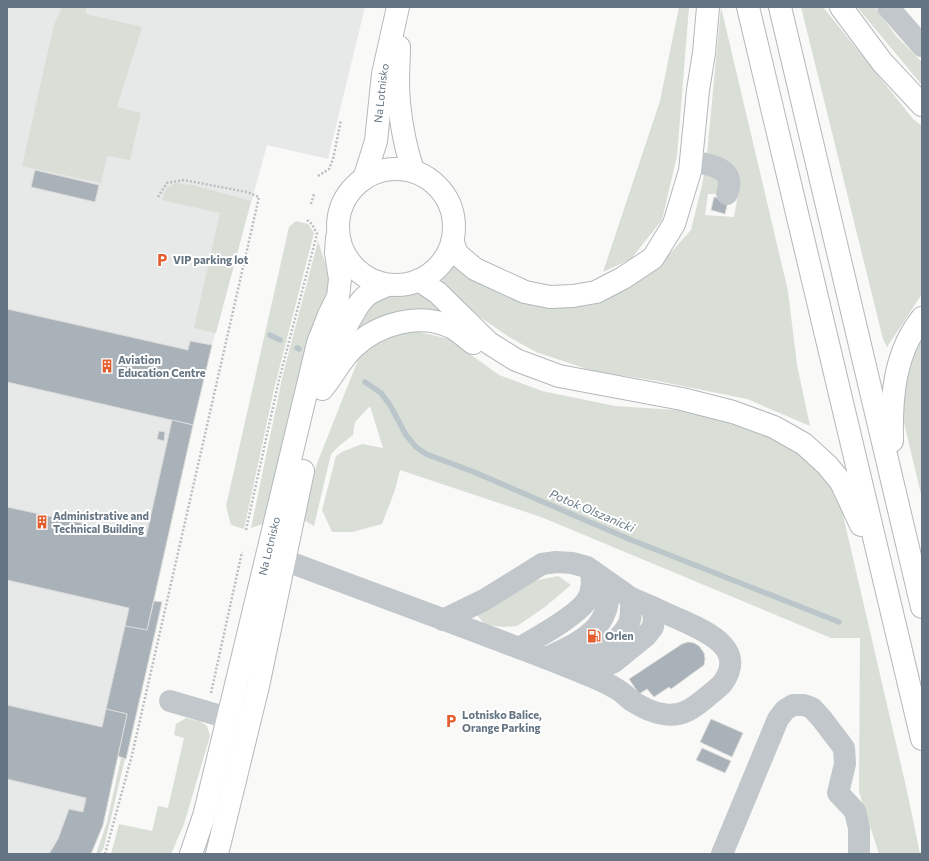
<svg xmlns="http://www.w3.org/2000/svg" width="929" height="861" font-family="Commissioner,sans-serif">
	<rect width="100%" height="100%" fill="#f9f9f7"/>
	<path fill="#e7e8e8" d="M7 7H365L328 159 267 145 212 345 193 425 154 601 162 602 126 759 118 756 103 825 91 854H7Z"/>
	<g fill="#d9ded6">
		<path d="M62 7H86V14L142 27 117 107 141 113 130 160 107 156 101 183 22 166 54 25Z"/>
		<path d="M679 7H689L677 156 662 220 631 259 603 272 660 101Z"/>
		<path d="M721 7 788 291 797 365 810 426 747 399 658 381 593 371 536 352 509 337 477 315 440 279 453 266 498 291 536 303 655 270 691 230 702 185 704 174 721 176 719 194H708L705 215 734 217 738 194 707 154Z"/>
		<path d="M801 7H823L913 119 922 126V294L887 347 883 339Z"/>
		<path d="M857 7H875L896 36 922 62V85Z"/>
		<path d="M175 183 193 185 251 201 216 333 194 328 220 213 162 200 166 189Z"/>
		<path d="M296 221 308 224 314 233 275 385 244 529 231 525 226 506 289 227Z"/>
		<path d="M318 241 331 281 310 339 290 413 268 522 251 528 283 374Z"/>
		<path d="M395 292C424 293 426 295 447 315L354 338 361 310 378 297Z"/>
		<path d="M411 330 449 339 499 375 542 391 615 406 691 411 744 424 787 445 825 476 840 502 907 791 920 854H879L859 792 860 638H831L541 517 400 470 395 490 382 524 352 532H332L322 510 336 456 344 451 362 444 383 448 370 406 355 422 353 435 339 446 331 454 314 526 299 517 318 461 360 355 379 337Z"/>
		<path d="M922 334V498L899 402 908 359Z"/>
		<path d="M558 576 571 585 545 607 517 626 504 627 485 625 478 616V611L528 582Z"/>
		<path d="M186 718 199 721 207 726 210 736 184 824 171 854H111L119 824 152 831 158 806 168 808 184 738 174 735 176 724Z"/>
		<path d="M121 758 125 759 104 847 100 854H96L107 822Z"/>
	</g>
	<g fill="none" stroke-linecap="round" stroke-linejoin="round">
		<g stroke="#bbc6cb" stroke-width="5.5">
			<path d="M270 335 280 340"/>
			<path d="M297 348 299 349"/>
			<path d="M365 382 381 393 390 405 406 435 416 447 426 454 474 472 629 539 839 622"/>
		</g>
	</g>
	<g fill="#a9b2b8" stroke="#dbdbd9">
		<path d="M35 170 99 185 95 202 31 187Z"/>
		<path d="M714 197 728 201 725 214 711 210Z"/>
		<path d="M7 309 188 350 190 341 212 345 193 425 7 382Z"/>
		<path d="M172 420 193 425 147 630 125 626 129 608 7 580V507L146 537Z"/>
		<path d="M159 431 165 432 164 441 157 439Z"/>
		<path d="M154 601 162 602 126 759 118 756 127 714 106 709 125 626 147 630Z"/>
		<path d="M688 642 694 643 699 646 704 653 705 659 704 665 671 689 669 687 654 697 647 689 639 694 629 679 682 644Z"/>
		<path d="M7 705 102 727 106 709 127 714 103 825 91 854H49L58 839 69 809 83 812 86 798 7 779Z"/>
		<path d="M711 719 743 733 732 757 700 742Z"/>
		<path d="M702 748 731 761 725 773 696 760Z"/>
	</g>
	<g fill="none" stroke-linecap="round" stroke-linejoin="round">
		<g stroke="#b4b9bd" stroke-width="24">
			<g id="major">
				<path d="M399 47C399 58 398 70 398 81 398 109 404 144 413 170"/>
				<circle cx="396" cy="227" r="58"/>
				<path id="s1" d="M364 179 376 141 383 74 398 7"/>
				<path d="M324 383C332 359 340 336 353 314 356 308 360 302 365 297 371 291 379 289 387 285"/>
				<path id="s2" d="M191 854 204 816 228 718 318 343 329 315 338 297 340 279 336 253 337 238"/>
				<path d="M217 854 258 686 303 471"/>
			</g>
		</g>
		<g stroke="#b3b8bc" stroke-width="24">
			<g id="highway">
				<path d="M748 7 922 739"/>
				<path d="M780 7 922 607"/>
				<path d="M841 7 882 62 922 105"/>
				<path d="M453 243 457 254 475 269 525 292 550 297 573 296 596 292 623 278 653 258 674 224 690 171 698 90 704 53 708 7"/>
				<path d="M419 280 438 293 489 343 516 360 559 376 682 399 733 412 774 427 804 444 827 465 841 482 861 525"/>
				<path d="M322 389C334 375 341 359 354 347 378 324 419 312 451 327 459 331 466 338 473 343"/>
				<path d="M892 441C891 398 894 353 922 318"/>
			</g>
		</g>
		<g stroke="#babec1" stroke-width="2.5" stroke-dasharray="2 2" stroke-linecap="butt">
			<path d="M318 176 329 169 333 159 341 120"/>
			<path d="M311 204 314 194"/>
			<path d="M246 530 279 380 317 234 312 224 307 220"/>
			<path d="M211 693 242 552"/>
			<path d="M105 854 132 755 259 197 247 192 184 180 167 183 158 197"/>
		</g>
		<g stroke="#c2c7cb" stroke-width="22">
			<path d="M888 7 922 46"/>
			<path d="M691 161C710 165 737 167 727 194"/>
			<path d="M284 560C379 596 474 630 568 667 588 658 620 644 629 623 632 615 631 606 631 598L587 567 572 563 556 562 542 564 484 600 443 620"/>
			<path d="M519 648C536 638 577 616 587 600 593 591 592 580 591 570"/>
			<path d="M546 658C582 641 612 629 609 583"/>
			<path d="M568 667C584 674 601 679 615 688 621 691 627 697 632 701 640 706 653 713 663 714 682 718 695 707 708 696 713 692 718 688 722 684 748 649 707 632 681 620 665 613 648 605 631 598"/>
			<path d="M588 675 614 662 646 636 653 627 654 617 652 607"/>
			<path d="M170 701 228 718"/>
			<path d="M722 854 778 719 785 710 793 705H804L812 708 822 719 844 748 845 764 838 793 855 811 859 828V854"/>
		</g>
		<use href="#major" stroke="#fff" stroke-width="22"/>
		<use href="#highway" stroke="#fff" stroke-width="22"/>
	</g>
	<defs>
		<g id="parking-bare" transform="scale(1.08)"><path d="M-3.5-5.5H1a3.5 3.5 0 0 1 0 7H-1V5.5H-3.5ZM-1-3.4V-.6H.8a1.4 1.4 0 0 0 0-2.8Z" fill="#e45d2c" stroke="#fff" stroke-width="2.5" paint-order="stroke"/></g>
		<g id="building-bare" transform="scale(1.08)"><path d="M-4-6H4V6H1V3H-1V6H-4ZM-2.5-4.3h1.7v1.8h-1.7ZM.8-4.3h1.7v1.8H.8ZM-2.5-1h1.7V.8h-1.7ZM.8-1h1.7V.8H.8Z" fill="#e45d2c" stroke="#fff" stroke-width="2.5" paint-order="stroke"/></g>
		<g id="fuel-bare" transform="scale(1.08)"><path d="M-5.5-6h7V0h2V4h1.3V-2.5L3-4.5l.8-.8L6-3V5H2.5V1h-1V6h-7ZM-4.2-4.7v3.2H.2V-4.7Z" fill="#e45d2c" stroke="#fff" stroke-width="2.5" paint-order="stroke"/></g>
	</defs>
	<g fill-rule="evenodd">
		<use href="#parking-bare" x="162" y="260"/>
		<use href="#building-bare" x="107" y="366"/>
		<use href="#building-bare" x="42" y="522"/>
		<use href="#fuel-bare" x="594" y="636"/>
		<use href="#parking-bare" x="451" y="721"/>
	</g>
	<g text-anchor="middle" stroke-width="4" stroke-linejoin="round" paint-order="stroke">
		<g font-size="11" fill="#647482" stroke="#fff">
			<text dy="4" stroke="none"><textPath href="#s1" startOffset="88">Na Lotnisko</textPath></text>
			<text dy="4" stroke="none"><textPath href="#s2" startOffset="318">Na Lotnisko</textPath></text>
		</g>
		<g font-size="11" font-weight="bold" fill="#647482" stroke="#fff" text-anchor="start">
			<text x="173" y="264">VIP parking lot</text>
			<text x="118" y="364">Aviation<tspan x="118" dy="13">Education Centre</tspan></text>
			<text x="53" y="520">Administrative and<tspan x="53" dy="13">Technical Building</tspan></text>
			<text x="605" y="640">Orlen</text>
			<text x="462" y="719">Lotnisko Balice,<tspan x="462" dy="13">Orange Parking</tspan></text>
		</g>
		<g font-size="12" font-style="italic" fill="#647983" stroke="#fff">
			<text transform="translate(592 511) rotate(23)" y="4">Potok Olszanicki</text>
		</g>
	</g>
	<rect width="929" height="861" fill="none" stroke="#647482" stroke-width="16"/>
</svg>
